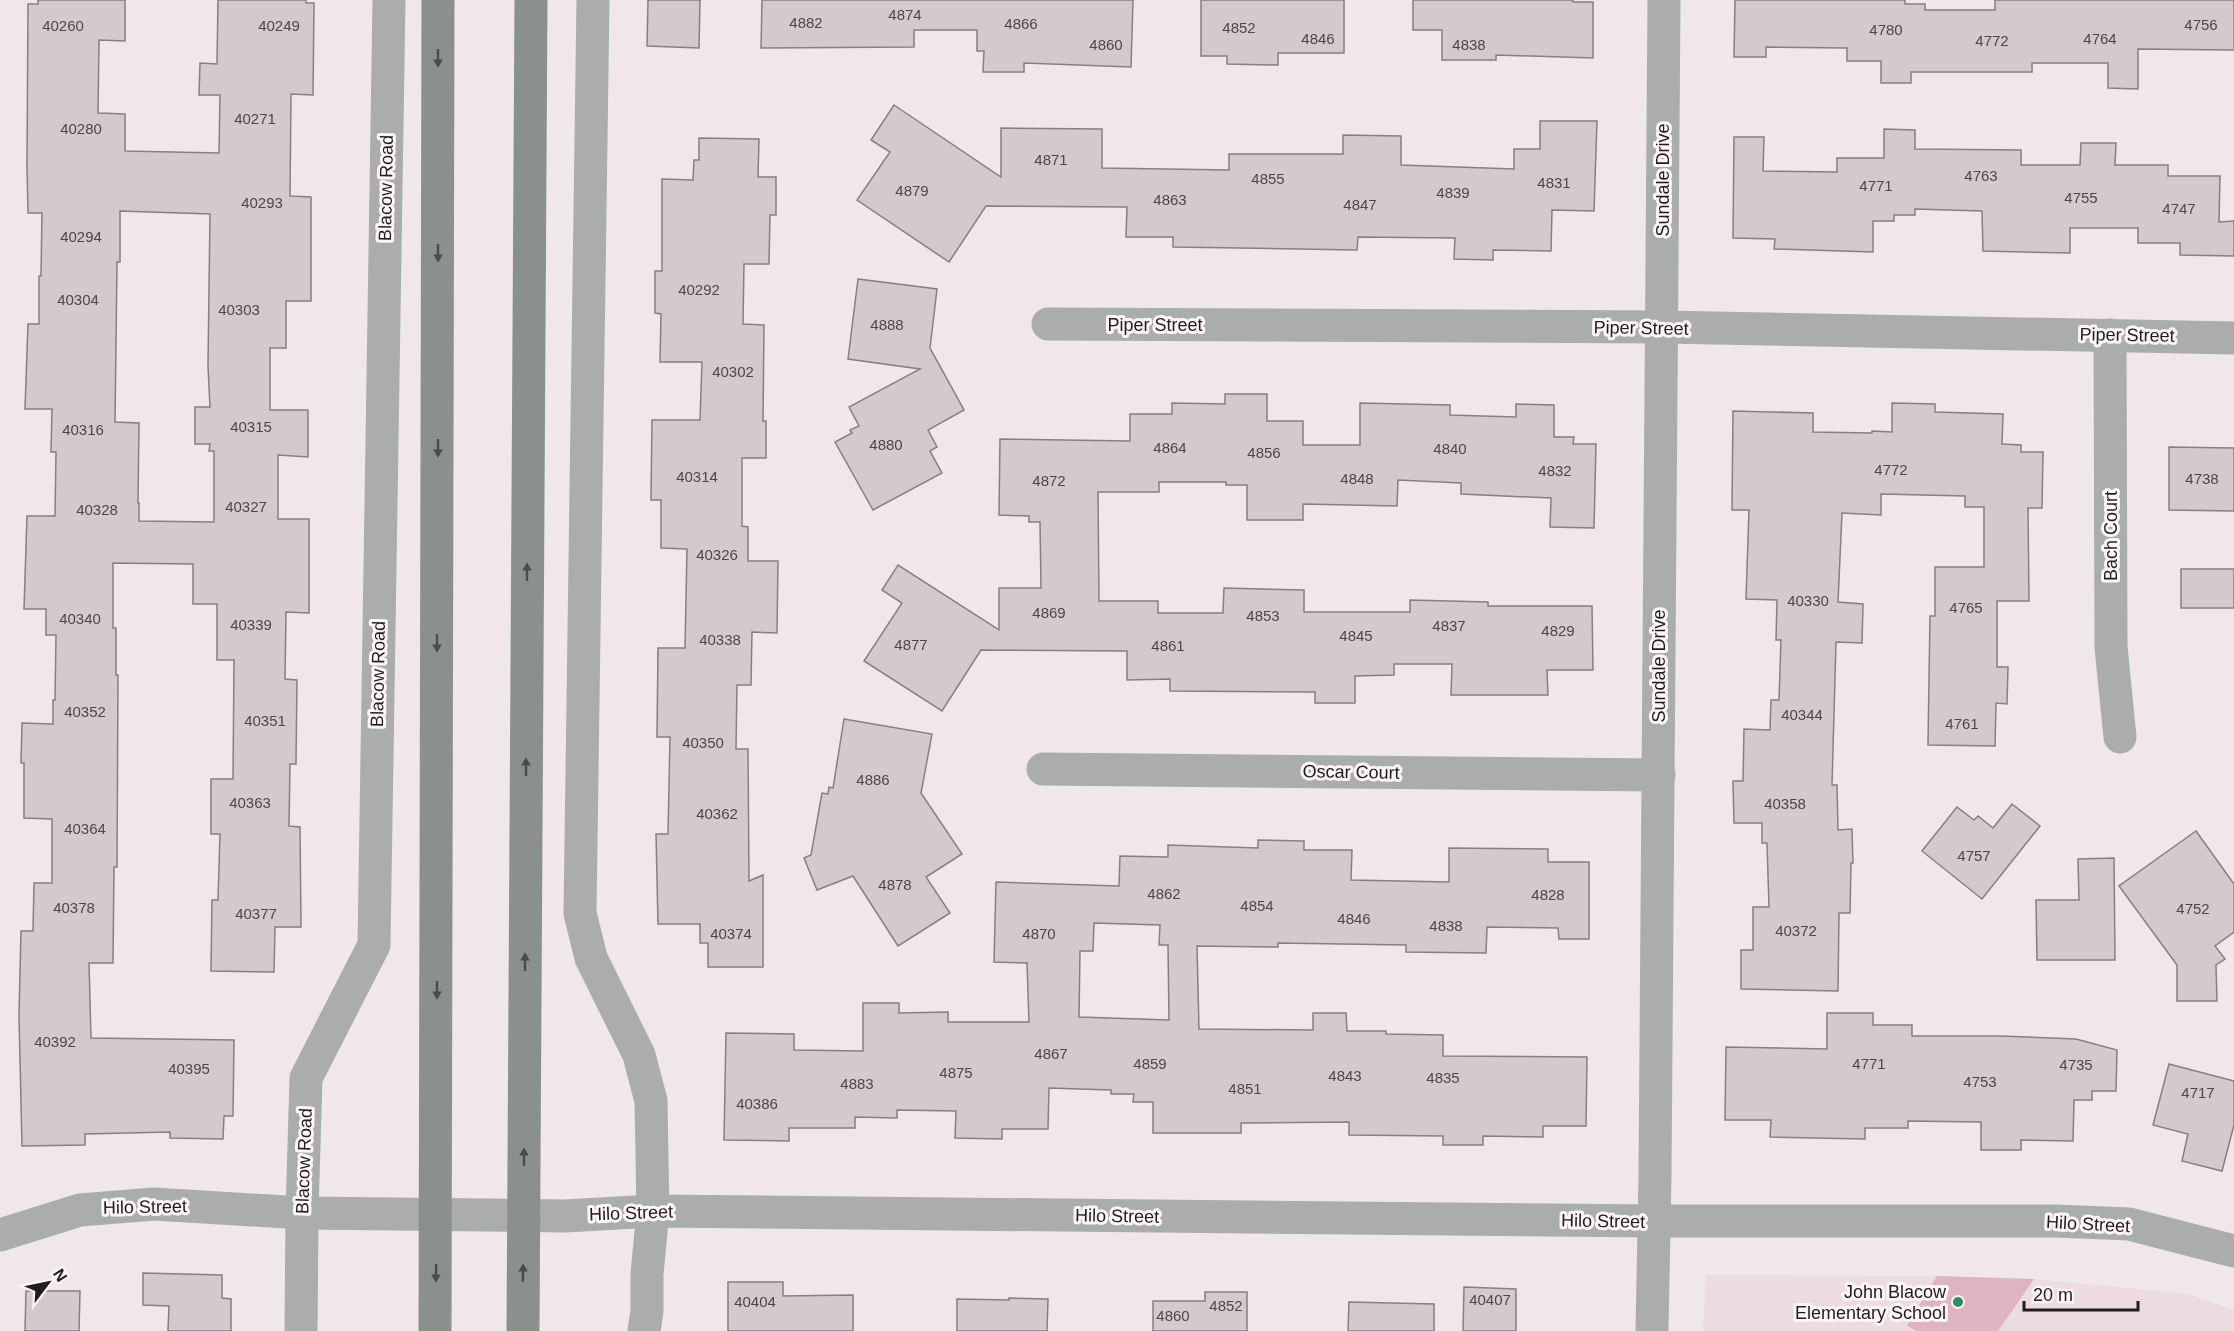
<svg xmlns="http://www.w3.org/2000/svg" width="2234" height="1331" font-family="Arial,sans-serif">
	<rect width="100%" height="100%" fill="#efe7e9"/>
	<path fill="#ecdbe1" d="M1706 1275 1937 1276 2034 1279 2188 1294 2234 1310V1331H1703Z"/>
	<path fill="#deb4c2" d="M1937 1276 2034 1279 1998 1331H1916L1907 1325Z"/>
	<g fill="#d3cacd" stroke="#877f82" stroke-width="1.5" fill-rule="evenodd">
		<path d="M38 0H125V41L99 40 98 113 125 114V151L219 153 220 95H199L200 63 217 64 218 0H306V3H314L313 95 291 94 290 196 311 197V301H286V348H270V410H308V457L278 455V519H309V613L286 612 285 679 297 680 296 764H290L289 826 300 827 301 927H275L274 972 211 971 212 900H218L220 834H211V779H233L234 660H217V604H193V564L113 563V628H116V675H118L117 867H114L113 963H89L91 1038 234 1040 233 1116H224L223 1139 170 1138V1132L85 1134V1145L22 1146 19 1015 21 931H33L34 883H52V819L24 818V763H21L22 723 53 724V700H55L56 635H46V609H24L27 516H55L56 452H51L52 409H25L28 324H39V276H41L42 213H28L27 165 28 4H38ZM120 211 210 214 208 366 210 407H195V444H210L209 451H214V522L139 521V503H138L139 423 115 422 117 262H120Z"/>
		<path d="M648 0H700L699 48 647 46Z"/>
		<path d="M762 0H1133L1131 67 1024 63V72H983L984 51H977V30H914V47L761 48Z"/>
		<path d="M1201 0H1344V53H1278V65L1227 64V56H1201Z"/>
		<path d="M1413 0H1573V2H1593V58L1496 55V60H1442V30H1413Z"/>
		<path d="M1735 0H1905V4H1925V10H1995V0H2234V50L2138 49V89L2108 88V63H2032V72H1911V83H1881V61H1847V48L1766 47V57H1734Z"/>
		<path d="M894 105 1001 177V128L1102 129V168L1229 170V154H1343V135L1401 136V165L1514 169V149H1540V121H1597L1594 211 1552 210 1551 251 1493 250V260L1454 259 1455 238 1358 237 1357 250 1173 247V237H1126L1127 207 986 206 949 262 857 200 890 152 871 140Z"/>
		<path d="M1884 129 1915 130V149L2021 150V165H2080L2081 143H2116L2115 165H2168V176H2220L2219 222 2234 221V256L2180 255V243H2138V228H2070V253L1983 251 1982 211 1915 209V215H1894V221H1873V252L1774 249 1775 239 1733 238 1734 137H1764L1763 171 1837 172V158H1884Z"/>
		<path d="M699 138 759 139 758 177H776V215H770L769 264H744L743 324 764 325 763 421H766V458H742V526L748 527V561H778L777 633 752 632 751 685H737L736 749H748L749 881 763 875V967H708V943H700V924H658L656 834H668L670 737H657L658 648H685L687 549 661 548V500H651L652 420H700L702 362H660L661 314 655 313V271H662V179L693 180 694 160H699Z"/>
		<path d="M858 279 937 289 930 348 964 410 928 430 937 447 930 451 942 473 873 510 835 442 852 433 850 430 859 426 849 407 920 369 848 359Z"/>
		<path d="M1225 394H1267V421H1303V445H1360V403L1450 405V415L1516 417V404L1554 405V437H1574L1573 444H1596L1594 528 1550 527 1551 498 1461 494V483L1398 480 1397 506 1303 504V520H1247V485H1226V482H1159V492H1098L1099 601H1158V613H1223L1224 588 1304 590V612H1410V600L1488 602V606H1592L1593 670H1547L1548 695H1451L1452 664H1394V675L1355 676V703H1315V692L1170 691V679L1127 680V651L981 650 942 711 864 661 902 603 882 590 898 565 999 630V588H1041L1040 522H1029V516L999 515 1000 439 1130 441V414H1172V403L1225 404Z"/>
		<path d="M1892 403 1935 404V412L2003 414 2002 444 2021 445V452H2043L2042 508H2028L2029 601H1997V667H2008L2007 704 1996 703 1995 746 1928 745 1930 616H1935V567H1984V507H1965V496L1881 494V515L1842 513 1838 602 1863 604 1862 643 1836 642 1832 785H1837L1838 830 1852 829 1853 863H1851L1850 913H1839L1838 991 1741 989V950H1753V907H1769L1767 843H1762V823H1734L1733 781H1743L1744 729 1770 730 1771 700H1779L1781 640H1776L1777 600 1746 599 1749 510H1732L1733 411 1813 413V432L1872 433V431L1892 432Z"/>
		<path d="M2169 447 2234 448V511L2169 510Z"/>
		<rect x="2181" y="569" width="53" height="39"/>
		<path d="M844 719 932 734 921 793 962 854 926 877 950 913 898 946 853 876 817 890 804 858 811 855 822 793 828 794 829 787 833 788Z"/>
		<path d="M2012 804 2040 826 1982 899 1922 851 1957 807 1974 820 1978 816 1993 828Z"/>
		<path d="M2196 831 2234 884V932L2215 946 2225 959 2216 965 2217 1001H2177V965L2119 886Z"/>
		<path d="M1258 840 1304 841V850H1352L1351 880 1449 882V848L1548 849V862H1589V939H1559L1558 928 1487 927 1486 953 1406 952V945L1278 943V947L1197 946 1199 1029 1313 1030V1013H1346L1347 1031H1386V1034L1443 1035V1056L1587 1057 1586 1126H1543V1137L1483 1136V1145H1443V1136L1349 1135V1122L1241 1123V1133H1153V1102H1133L1134 1094H1111V1090L1049 1088 1048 1129H1002V1139L955 1138 956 1111 897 1110V1118L855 1117V1128H789V1141L724 1140 726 1033 794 1034V1050L863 1051V1003H899V1013L948 1012V1022H1029L1027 963 994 962 996 882 1119 886 1120 856 1168 857V845L1258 848ZM1094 923 1160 925 1159 945H1168L1169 1020 1079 1017 1080 951H1093Z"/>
		<path d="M2114 858 2115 960H2037L2036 900H2079L2078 859Z"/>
		<path d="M1827 1013H1873V1025H1912V1036H2000L2076 1039 2117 1050 2116 1091H2092V1100H2074L2073 1141 2021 1140V1150H1981V1122L1908 1121V1128H1865V1139L1770 1137 1771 1120H1725L1726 1047 1827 1049Z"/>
		<path d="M2169 1064 2234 1081V1125L2222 1171 2182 1161 2188 1134 2153 1125Z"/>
		<path d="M143 1273 222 1275V1298L231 1299V1331H168L169 1306 143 1305Z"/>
		<path d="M728 1282H783V1296L853 1295V1331H728Z"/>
		<path d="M1464 1287 1516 1289V1331H1463Z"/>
		<path d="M26 1291H80L79 1331H25Z"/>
		<path d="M1205 1292H1247V1331H1153V1301H1205Z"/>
		<path d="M1009 1298 1048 1299 1047 1331H957V1299L1009 1300Z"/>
		<path d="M1349 1302 1434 1304V1331H1348Z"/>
	</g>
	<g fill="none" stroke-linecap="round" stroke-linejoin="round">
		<g stroke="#aaadab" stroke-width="33">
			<path d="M593 0 580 913 591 958 639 1055 651 1101 653 1211 647 1274V1311L644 1331"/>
			<path d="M1048 324 1662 327 2234 338"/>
			<path d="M2110 335 2111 647 2120 737"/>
			<path d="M1043 769 1659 775"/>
			<path d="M0 1235 80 1210 154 1204 302 1213 565 1216 653 1211 1655 1221H2056L2129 1224 2234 1251"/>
			<path d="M301 1331 302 1213 306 1078 374 945 389 0"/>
			<path d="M1652 1331 1655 1175 1664 0"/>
		</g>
		<g stroke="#8b908d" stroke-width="33">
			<path d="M435 1331 438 0"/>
			<path d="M523 1331 531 0"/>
		</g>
	</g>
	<defs><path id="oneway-solid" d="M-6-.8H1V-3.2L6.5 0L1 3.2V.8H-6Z" transform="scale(1.5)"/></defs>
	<g fill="#4a4b4a">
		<use href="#oneway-solid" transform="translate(438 58) rotate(90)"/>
		<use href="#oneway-solid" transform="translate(438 253) rotate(90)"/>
		<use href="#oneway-solid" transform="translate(438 448) rotate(90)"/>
		<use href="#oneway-solid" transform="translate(527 572) rotate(-90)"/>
		<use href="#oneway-solid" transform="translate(437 643) rotate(90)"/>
		<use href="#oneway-solid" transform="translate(526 767) rotate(-90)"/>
		<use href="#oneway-solid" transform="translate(525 962) rotate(-90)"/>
		<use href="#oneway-solid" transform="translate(437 990) rotate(90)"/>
		<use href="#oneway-solid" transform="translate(524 1157) rotate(-90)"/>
		<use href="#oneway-solid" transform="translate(436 1273) rotate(91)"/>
		<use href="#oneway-solid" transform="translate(523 1273) rotate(-89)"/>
	</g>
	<circle fill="#308c62" stroke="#fcf4f7" stroke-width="2" cx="1958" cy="1302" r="6"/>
	<g text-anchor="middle" stroke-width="6" stroke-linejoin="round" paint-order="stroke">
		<g font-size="15" fill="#4c4849">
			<text x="905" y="20">4874</text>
			<text x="806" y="28">4882</text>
			<text x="1021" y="29">4866</text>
			<text x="2201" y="30">4756</text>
			<text x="63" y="31">40260</text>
			<text x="279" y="31">40249</text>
			<text x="1239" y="33">4852</text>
			<text x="1886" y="35">4780</text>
			<text x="1318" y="44">4846</text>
			<text x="2100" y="44">4764</text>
			<text x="1992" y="46">4772</text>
			<text x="1106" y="50">4860</text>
			<text x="1469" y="50">4838</text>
			<text x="255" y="124">40271</text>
			<text x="81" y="134">40280</text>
			<text x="1051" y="165">4871</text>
			<text x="1981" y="181">4763</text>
			<text x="1268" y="184">4855</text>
			<text x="1554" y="188">4831</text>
			<text x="1876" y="191">4771</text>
			<text x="912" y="196">4879</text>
			<text x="1453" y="198">4839</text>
			<text x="2081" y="203">4755</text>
			<text x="1170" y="205">4863</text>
			<text x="262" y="208">40293</text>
			<text x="1360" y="210">4847</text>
			<text x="2179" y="214">4747</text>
			<text x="81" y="242">40294</text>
			<text x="699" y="295">40292</text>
			<text x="78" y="305">40304</text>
			<text x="239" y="315">40303</text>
			<text x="887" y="330">4888</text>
			<text x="733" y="377">40302</text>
			<text x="251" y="432">40315</text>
			<text x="83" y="435">40316</text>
			<text x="886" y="450">4880</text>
			<text x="1170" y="453">4864</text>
			<text x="1450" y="454">4840</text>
			<text x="1264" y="458">4856</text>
			<text x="1891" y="475">4772</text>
			<text x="1555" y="476">4832</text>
			<text x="697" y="482">40314</text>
			<text x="1357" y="484">4848</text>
			<text x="2202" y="484">4738</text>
			<text x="1049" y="486">4872</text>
			<text x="246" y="512">40327</text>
			<text x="97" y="515">40328</text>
			<text x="717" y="560">40326</text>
			<text x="1808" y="606">40330</text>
			<text x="1966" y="613">4765</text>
			<text x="1049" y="618">4869</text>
			<text x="1263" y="621">4853</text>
			<text x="80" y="624">40340</text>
			<text x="251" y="630">40339</text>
			<text x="1449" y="631">4837</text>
			<text x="1558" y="636">4829</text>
			<text x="1356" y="641">4845</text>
			<text x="720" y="645">40338</text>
			<text x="911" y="650">4877</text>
			<text x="1168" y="651">4861</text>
			<text x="85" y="717">40352</text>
			<text x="1802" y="720">40344</text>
			<text x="265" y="726">40351</text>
			<text x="1962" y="729">4761</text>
			<text x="703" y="748">40350</text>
			<text x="873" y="785">4886</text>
			<text x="250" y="808">40363</text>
			<text x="1785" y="809">40358</text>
			<text x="717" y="819">40362</text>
			<text x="85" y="834">40364</text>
			<text x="1974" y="861">4757</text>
			<text x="895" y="890">4878</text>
			<text x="1164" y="899">4862</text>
			<text x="1548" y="900">4828</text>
			<text x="1257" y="911">4854</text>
			<text x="74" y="913">40378</text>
			<text x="2193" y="914">4752</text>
			<text x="256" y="919">40377</text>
			<text x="1354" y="924">4846</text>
			<text x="1446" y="931">4838</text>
			<text x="1796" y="936">40372</text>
			<text x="731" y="939">40374</text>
			<text x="1039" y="939">4870</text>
			<text x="55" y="1047">40392</text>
			<text x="1051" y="1059">4867</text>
			<text x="1150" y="1069">4859</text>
			<text x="1869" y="1069">4771</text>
			<text x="2076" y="1070">4735</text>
			<text x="189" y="1074">40395</text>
			<text x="956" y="1078">4875</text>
			<text x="1345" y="1081">4843</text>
			<text x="1443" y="1083">4835</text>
			<text x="1980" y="1087">4753</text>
			<text x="857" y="1089">4883</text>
			<text x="1245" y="1094">4851</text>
			<text x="2198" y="1098">4717</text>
			<text x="757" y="1109">40386</text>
			<text x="1490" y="1305">40407</text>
			<text x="755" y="1307">40404</text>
			<text x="1226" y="1311">4852</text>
			<text x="1173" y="1321">4860</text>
		</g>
		<g font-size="18" fill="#1f1d1d" stroke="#fcf4f7">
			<text transform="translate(1663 180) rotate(-90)" y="6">Sundale Drive</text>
			<text transform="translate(386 188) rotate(-89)" y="6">Blacow Road</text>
			<text x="1155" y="331">Piper Street</text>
			<text transform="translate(1641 328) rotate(1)" y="6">Piper Street</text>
			<text transform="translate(2127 335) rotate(1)" y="6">Piper Street</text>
			<text transform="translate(2111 536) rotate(-90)" y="6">Bach Court</text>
			<text transform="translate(1659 666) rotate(-90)" y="6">Sundale Drive</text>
			<text transform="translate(378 674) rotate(-89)" y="6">Blacow Road</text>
			<text transform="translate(1351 772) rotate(1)" y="6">Oscar Court</text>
			<text transform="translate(304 1161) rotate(-88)" y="6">Blacow Road</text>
			<text transform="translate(145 1207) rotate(-1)" y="6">Hilo Street</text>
			<text transform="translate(631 1213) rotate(-2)" y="6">Hilo Street</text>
			<text transform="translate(1117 1216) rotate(1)" y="6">Hilo Street</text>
			<text transform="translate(1603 1221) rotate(1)" y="6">Hilo Street</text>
			<text transform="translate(2088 1224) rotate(3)" y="6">Hilo Street</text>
		</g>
		<g font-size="18" fill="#1f1d1d" stroke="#fcf4f7" text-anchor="end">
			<text x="1946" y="1298">John Blacow<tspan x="1946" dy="21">Elementary School</tspan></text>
		</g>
	</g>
	<g transform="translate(48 1283) rotate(58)" stroke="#fcf4f7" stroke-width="4.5" paint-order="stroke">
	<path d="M0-4.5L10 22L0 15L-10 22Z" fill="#1f1d1d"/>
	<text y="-9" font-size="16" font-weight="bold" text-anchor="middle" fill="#1f1d1d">N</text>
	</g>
	<path d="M2024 1301v9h114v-9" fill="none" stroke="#1f1d1d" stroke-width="3"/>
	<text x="2033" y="1301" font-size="18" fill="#1f1d1d" stroke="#fcf4f7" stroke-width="4.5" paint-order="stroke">20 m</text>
</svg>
